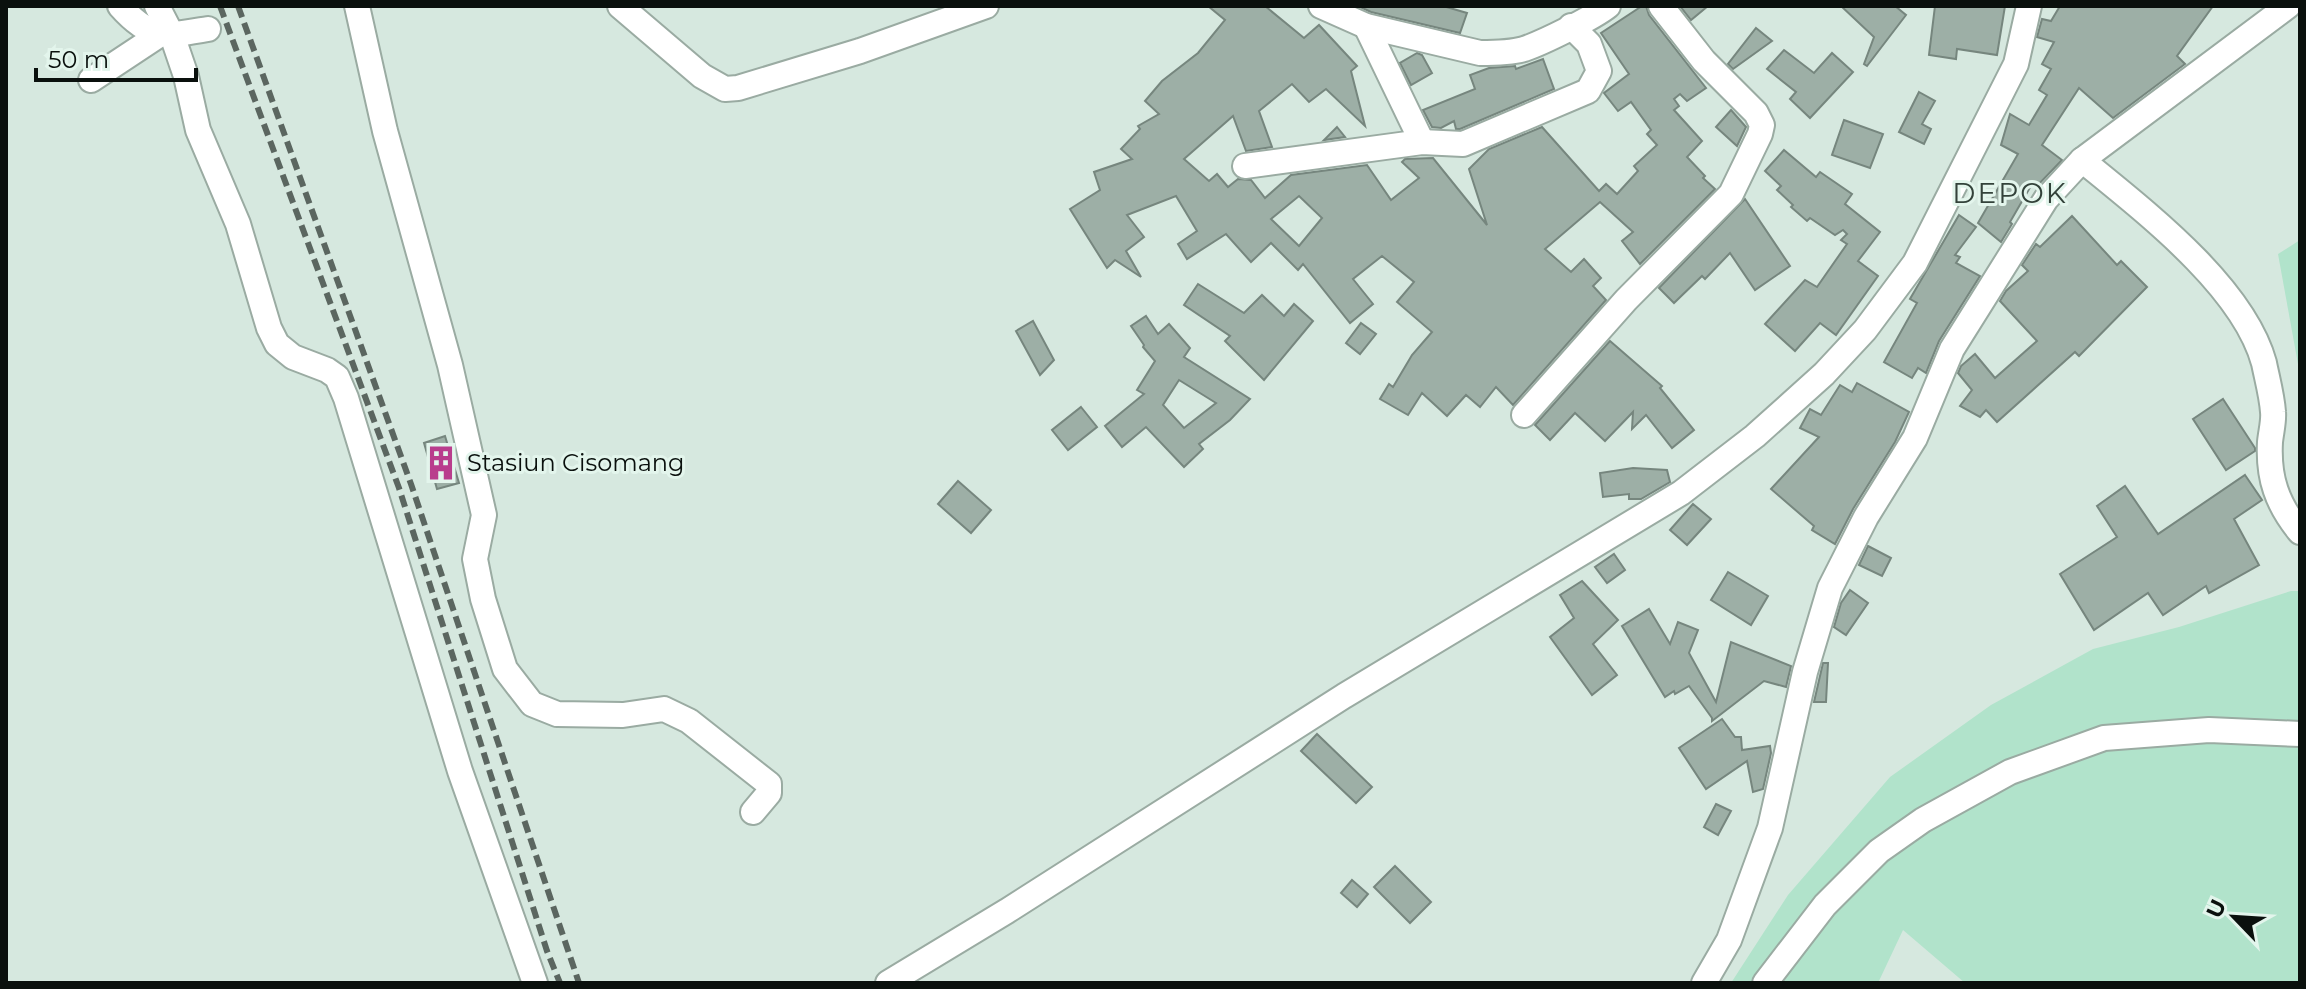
<svg xmlns="http://www.w3.org/2000/svg" width="2306" height="989" font-family="Montserrat,sans-serif">
	<rect width="100%" height="100%" fill="#d6e8df"/>
	<g fill="#b1e3cb">
		<path d="M2300 240V375L2278 254Z"/>
		<path d="M2291 591H2300V983H1965L1903 930 1878 983H1731L1788 895 1890 777 1991 705 2093 649 2179 627Z"/>
	</g>
	<g fill="#9dafa6" stroke="#76867e" stroke-width="2" fill-rule="evenodd">
		<path d="M1208 6H1265L1304 38 1319 25 1357 66 1351 71 1365 126 1326 89 1309 102 1292 84 1259 111 1272 147 1246 151 1233 116 1184 159 1209 181 1217 174 1228 187 1238 179 1251 180 1265 198 1291 175 1367 165 1391 200 1419 178 1402 162 1405 159 1433 158 1487 225 1469 169 1489 149 1542 127 1599 191 1606 184 1617 194 1638 171 1634 166 1657 145 1647 134 1651 130 1631 102 1618 111 1604 93 1629 74 1601 33 1642 6H1646L1649 15 1706 88 1687 101 1680 94 1674 99 1679 106 1674 110 1702 141 1687 157 1705 176 1703 178 1715 189 1640 264 1622 241 1633 232 1600 202 1545 249 1571 272 1584 259 1601 278 1593 286 1606 300 1513 405 1496 387 1480 407 1466 395 1447 416 1422 393 1408 415 1380 399 1389 384 1393 387 1412 355 1432 332 1397 302 1414 282 1382 256 1353 279 1373 304 1350 323 1303 264 1298 270 1271 243 1251 262 1226 234 1187 259 1178 244 1197 231 1176 196 1127 215 1144 237 1126 251 1141 277 1115 260 1107 268 1070 209 1100 190 1094 172 1132 159 1121 149 1140 129 1138 126 1159 114 1145 101 1162 81 1198 53 1225 20ZM1299 196 1322 218 1299 246 1271 219Z"/>
		<path d="M1358 6H1443L1467 13 1460 33 1371 12Z"/>
		<path d="M1680 6H1708L1691 20Z"/>
		<path d="M1841 6H1895L1906 15 1867 66 1864 64 1874 37Z"/>
		<path d="M1935 6H2005L1997 55 1957 49 1956 59 1929 55Z"/>
		<path d="M2060 6H2213L2177 56 2185 64 2113 118 2079 88 2042 145 2062 160 2036 187 2032 184 2010 222 2012 224 2001 242 1978 223 2018 154 2001 145 2010 114 2029 125 2047 95 2039 90 2051 69 2042 64 2054 42 2037 37 2042 19 2051 21Z"/>
		<path d="M1756 28 1772 41 1733 69 1728 64Z"/>
		<path d="M1784 50 1814 73 1832 53 1853 72 1810 118 1790 99 1796 92 1767 69Z"/>
		<path d="M1417 53 1422 55 1432 73 1411 85 1400 63Z"/>
		<path d="M1543 59 1554 89 1460 129H1456L1454 121 1441 128 1432 127 1423 110 1475 89 1470 75 1489 68 1515 66 1516 69Z"/>
		<path d="M1919 92 1935 101 1922 124 1931 129 1924 144 1899 132Z"/>
		<path d="M1731 110 1746 127 1737 146 1716 127Z"/>
		<path d="M1844 120 1883 134 1870 168 1832 155Z"/>
		<path d="M1337 127 1345 137 1324 140Z"/>
		<path d="M1784 150 1816 177 1820 172 1852 194 1845 204 1880 232 1858 261 1878 276 1836 335 1820 323 1795 351 1765 324 1805 280 1817 287 1847 244 1841 240 1847 234 1843 230 1835 235 1810 218 1807 221 1791 207 1793 205 1777 190 1781 186 1765 171Z"/>
		<path d="M1745 199 1790 266 1755 290 1730 253 1705 279 1702 276 1674 303 1659 288Z"/>
		<path d="M1959 215 1976 227 1955 255 1960 257 1956 263 1980 276 1939 341 1926 373 1918 368 1912 378 1884 362 1917 303 1910 299Z"/>
		<path d="M2072 216 2117 265 2121 261 2147 287 2079 356 2075 352 1997 422 1986 410 1980 417 1960 406 1972 390 1958 373 1961 366 1975 354 1995 378 2037 341 2000 301 2006 291 2028 271 2022 265 2036 244 2040 247Z"/>
		<path d="M1198 284 1244 313 1262 295 1284 316 1294 304 1313 321 1264 380 1225 341 1230 336 1184 305Z"/>
		<path d="M1146 316 1158 334 1169 324 1190 348 1184 357 1250 399 1230 420 1199 444 1203 449 1184 467 1146 427 1122 447 1105 426 1144 394 1137 390 1155 361 1143 347 1144 345 1131 326ZM1179 380 1216 403 1184 428 1163 405Z"/>
		<path d="M1033 321 1054 360 1040 375 1016 331Z"/>
		<path d="M1361 323 1376 334 1360 354 1346 343Z"/>
		<path d="M1610 341 1662 386 1660 388 1694 430 1672 448 1646 415 1632 429 1633 412 1605 441 1575 413 1550 440 1535 425Z"/>
		<path d="M1857 383 1909 412 1895 442 1853 509 1835 544 1812 530 1814 526 1771 489 1819 437 1800 428 1810 409 1821 415 1840 385 1852 392Z"/>
		<path d="M2223 399 2255 448V451L2226 470 2193 419Z"/>
		<path d="M1081 407 1097 427 1068 450 1052 430Z"/>
		<path d="M445 436 459 483 437 489 424 443Z"/>
		<path d="M1633 468 1667 470 1670 482 1641 499H1629V494L1603 497 1600 473Z"/>
		<path d="M2245 475 2262 500 2234 519 2259 565 2209 593 2206 586 2163 615 2148 593 2094 630 2060 574 2117 537 2097 506 2125 486 2158 534Z"/>
		<path d="M958 481 991 510 971 533 938 504Z"/>
		<path d="M1693 504 1711 519 1687 545 1670 530Z"/>
		<path d="M1868 546 1891 558 1882 576 1859 565Z"/>
		<path d="M1614 554 1625 570 1607 583 1595 567Z"/>
		<path d="M1728 572 1768 596 1751 625 1711 600Z"/>
		<path d="M1582 581 1618 620 1593 644 1617 675 1592 695 1550 637 1574 618 1560 595Z"/>
		<path d="M1850 590 1868 603 1846 635 1834 627 1841 603Z"/>
		<path d="M1649 609 1670 644 1678 622 1698 630 1689 653 1716 702 1731 642 1791 666 1786 687 1764 681 1712 721V718L1689 686 1675 694 1674 691 1665 697 1622 626Z"/>
		<path d="M1823 663H1828L1826 702H1814Z"/>
		<path d="M1722 719 1735 737H1741L1742 750 1770 746 1771 753 1763 789 1753 792 1747 761 1706 789 1679 748Z"/>
		<path d="M1317 734 1372 787 1356 803 1301 751Z"/>
		<path d="M1716 804 1731 811 1718 835 1704 827Z"/>
		<path d="M1395 866 1431 902 1410 923 1374 887Z"/>
		<path d="M1352 880 1368 894 1357 907 1341 893Z"/>
	</g>
	<g fill="none" stroke-linecap="round" stroke-linejoin="round">
		<g stroke="#9aaba2" stroke-width="28">
			<g id="minor">
				<path d="M120 6C151 41 166 36 208 29"/>
				<path d="M157 6 172 35 186 76 198 130 238 224 269 328 277 344 293 357 327 370 337 377 346 398 460 771 535 983"/>
				<path d="M357 6 385 131 450 365 484 515 475 559 483 599 505 669 532 704 557 714 623 715 664 709 689 721 769 784V793L753 812"/>
				<path d="M620 6 702 76 725 89 738 88 860 51 986 6"/>
				<path d="M1321 6 1366 26 1480 53C1494 53 1510 53 1524 49 1542 43 1593 18 1608 6"/>
				<path d="M1366 26 1422 142"/>
				<path d="M91 80 159 35"/>
				<path d="M2082 160 2288 6"/>
				<path d="M1245 166 1422 142 1463 144 1588 91 1599 71 1589 44 1571 26"/>
				<path d="M1524 415 1626 300 1731 194 1760 134 1762 125 1756 113 1704 61 1661 6"/>
				<path d="M888 983 1007 911 1344 696 1681 493 1755 436 1824 374 1865 330 1915 263 2016 64 2029 6"/>
				<path d="M1704 983 1729 940 1770 828 1805 672 1830 588 1866 517 1915 438 1952 349 2046 199 2082 160C2143 210 2243 286 2264 363 2267 378 2272 396 2273 412 2274 421 2271 432 2270 442 2268 478 2277 504 2300 532"/>
				<path d="M1765 983 1825 905 1879 851 1923 820 2010 772 2104 738 2209 730 2300 734"/>
			</g>
		</g>
		<use href="#minor" stroke="#fff" stroke-width="24"/>
		<g stroke="#5b6660" stroke-width="6" stroke-dasharray="12 6" stroke-linecap="butt">
			<path d="M220 6 399 488 547 951 560 983"/>
			<path d="M238 6 411 484 579 983"/>
		</g>
	</g>
	<defs>
		<g id="building-bare" transform="scale(2.76)"><path d="M-4-6H4V6H1V3H-1V6H-4ZM-2.5-4.3h1.7v1.8h-1.7ZM.8-4.3h1.7v1.8H.8ZM-2.5-1h1.7V.8h-1.7ZM.8-1h1.7V.8H.8Z" fill="#b93d8d" stroke="#e3f5ec" stroke-width="2.5" paint-order="stroke"/></g>
	</defs>
	<g fill-rule="evenodd">
		<use href="#building-bare" x="441" y="463"/>
	</g>
	<g text-anchor="middle" stroke-width="6" stroke-linejoin="round" paint-order="stroke">
		<g font-size="24" fill="#0a100d" stroke="#e3f5ec" text-anchor="start">
			<text x="467" y="471">Stasiun Cisomang</text>
		</g>
		<g font-size="28" letter-spacing="2" fill="#33423a" stroke="#e3f5ec">
			<text x="2010" y="203">DEPOK</text>
		</g>
	</g>
	<rect width="2306" height="989" fill="none" stroke="#0a100d" stroke-width="16"/>
	<g transform="translate(2234 917) rotate(295)" stroke="#e3f5ec" stroke-width="6" paint-order="stroke">
	<path d="M0-6L14 30L0 20L-14 30Z" fill="#0a100d"/>
	<text y="-12" font-size="22" font-weight="bold" text-anchor="middle" fill="#0a100d">U</text>
	</g>
	<path d="M36 68v12h160v-12" fill="none" stroke="#0a100d" stroke-width="4"/>
	<text x="48" y="68" font-size="24" fill="#0a100d" stroke="#e3f5ec" stroke-width="6" paint-order="stroke">50 m</text>
</svg>
